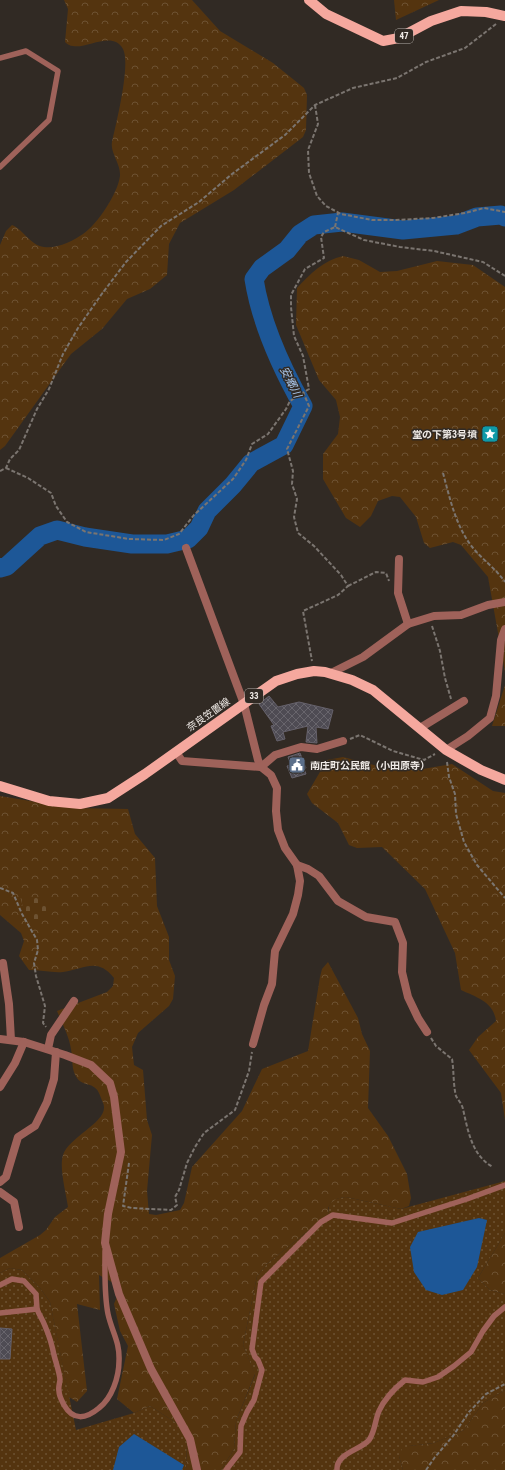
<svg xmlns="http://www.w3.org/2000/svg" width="505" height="1470" font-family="'Roboto Condensed','Noto Sans JP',sans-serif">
	<defs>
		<pattern id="grass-dots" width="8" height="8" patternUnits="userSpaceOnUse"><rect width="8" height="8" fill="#54340f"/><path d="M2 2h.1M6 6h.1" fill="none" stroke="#6d5232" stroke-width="1.8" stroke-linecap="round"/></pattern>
		<pattern id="forest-crowns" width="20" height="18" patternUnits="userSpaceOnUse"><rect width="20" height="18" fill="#54340f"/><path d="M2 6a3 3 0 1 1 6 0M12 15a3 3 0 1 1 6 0" fill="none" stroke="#6d5232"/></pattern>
		<pattern id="cemetery-stones" width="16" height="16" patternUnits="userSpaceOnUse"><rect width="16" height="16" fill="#54340f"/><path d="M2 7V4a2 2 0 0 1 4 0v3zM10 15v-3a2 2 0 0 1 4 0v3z" fill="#6d5232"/></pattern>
		<pattern id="building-cross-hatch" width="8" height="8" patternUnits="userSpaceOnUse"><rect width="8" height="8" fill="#4e4b53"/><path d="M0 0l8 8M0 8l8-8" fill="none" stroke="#68656c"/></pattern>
	</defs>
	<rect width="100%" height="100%" fill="#312a24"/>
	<g fill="url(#grass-dots)">
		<path d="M505 1181V1233L478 1278 490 1290 505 1294V1390L483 1403 464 1430 434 1443 409 1446 399 1456 403 1470H221L234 1449 236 1421 255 1375 243 1345 257 1276 268 1263 329 1214C326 1202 335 1198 346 1197L401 1209Z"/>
		<path d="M10 1268 22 1270 40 1288 50 1302 76 1430 134 1413 150 1406 184 1428 187 1443 186 1470H0V1273Z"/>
	</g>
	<g fill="url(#forest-crowns)">
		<path d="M64 0H192L220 31 273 63 304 88 307 95 306 130 303 137 234 190 180 223 169 244 167 275 150 289 127 299 102 329 71 354 5 446 0 450V245L6 231 12 225C24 230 30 245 44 247 57 249 73 241 83 234 97 225 118 193 120 176 121 164 110 153 112 142 116 124 131 64 123 49 113 30 87 49 73 46 70 46 67 44 65 42L68 9Z"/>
		<path d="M394 0H439L396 20Z"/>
		<path d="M343 256 359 260 380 272 397 271 437 261 473 265 505 287V672L488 577 461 545 453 542 430 548 424 543 416 517 400 497 392 496 378 501 371 516 360 527 346 518 323 479V454L338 434 340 417 336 400 319 380 296 325 297 288C310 274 324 260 343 256Z"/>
		<path d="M505 685V726H492Z"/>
		<path d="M343 757 393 770H417L452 764 493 791 505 793V1120L501 1093 469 1050 478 1037 496 1021C494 1002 476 997 461 990L455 953 425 889 382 847 357 848 349 845 338 823 312 803 307 794 327 760Z"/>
		<path d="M0 796 73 808 128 809 135 834 155 858 157 906 169 937V960L175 976 173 999 169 1006 138 1033 132 1047 134 1065 143 1070 147 1120 152 1135 147 1191 149 1214 156 1215 180 1210 184 1203 192 1167 242 1111 262 1069 308 1051 320 977 322 969 328 962 358 1018 362 1034 370 1051 368 1108 388 1136 407 1174 411 1198 409 1206 401 1209 346 1197C337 1198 332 1200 328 1208L329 1214 268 1263 257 1276 243 1345 255 1374 236 1421 234 1449 221 1470H186L187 1443 184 1428 150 1406 134 1413 117 1399 128 1346 120 1331 114 1304 121 1287 99 1275 100 1310 77 1304 87 1391 77 1402 69 1397 50 1302 40 1288 22 1270 10 1268 0 1273V1258L40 1235 46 1230 55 1217 68 1207C66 1193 59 1168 63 1155 69 1137 105 1123 104 1107 104 1104 102 1101 101 1098 96 1080 84 1088 77 1078 71 1070 73 1059 71 1049 69 1036 62 1023 57 1011L107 992 113 986 114 978C97 957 85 969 63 972 53 973 40 970 29 970L19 956 24 941 21 933 0 915Z"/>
		<path d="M505 1233V1294L490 1290 478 1278Z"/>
		<path d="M505 1390V1470H403L399 1456 402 1449 409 1446 434 1443 464 1430 483 1403Z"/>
	</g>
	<path fill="url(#cemetery-stones)" d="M20 896 47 898 53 912 31 926 24 911Z"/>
	<g fill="#1d5797">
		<path d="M479 1218 487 1220 477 1267 463 1290 442 1295 426 1290 414 1272 410 1247 418 1232Z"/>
		<path d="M134 1434 184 1465 182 1470H113L119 1447Z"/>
	</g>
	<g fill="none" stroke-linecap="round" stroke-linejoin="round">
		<path stroke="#1d5797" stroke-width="19" d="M0 568 7 566 40 536 57 530 85 537 132 544H167L188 539 199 528 207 511 233 485 251 463 284 445 303 406C281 367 261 324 254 279L262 268 287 250 300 234 314 225 342 222 403 230 456 225 477 217 501 215 505 217"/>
	</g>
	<g fill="url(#building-cross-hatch)" stroke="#65616b">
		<path d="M269 696 278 707 299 702 333 710 328 729 316 727 317 743 306 742 308 726 283 732 285 739 277 741 271 726 274 725 259 704Z"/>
		<path d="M300 753 306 768 304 769 306 774 292 778 287 766 291 765 288 757Z"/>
		<path d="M0 1328 12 1329 10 1359H0Z"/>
	</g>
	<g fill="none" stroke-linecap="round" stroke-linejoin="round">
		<g stroke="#7b7570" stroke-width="2" stroke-dasharray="4 2" stroke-linecap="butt">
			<path d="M315 105 318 124 308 150 309 173 317 196 326 206 341 214 372 220H396L433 218 465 213 484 208 505 212"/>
			<path d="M335 227 338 213"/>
			<path d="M303 392 309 406 287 449 293 471 292 484 297 499 294 517 298 533 314 546 341 575 348 586 338 595 303 611 312 661"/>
			<path d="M6 468 28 478 51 493 56 506 67 522 86 532 129 539 164 540 179 534 194 515 233 479 246 460 252 444 268 434 286 409 290 401 309 389 303 356 294 336 291 307V295L305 269 324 258 321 237 324 232 335 227 364 240 400 247 434 251 483 262 505 276"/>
			<path d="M0 471 6 468 10 459 19 450 37 409 49 389 63 354 78 328 101 295 126 262 161 226 199 202 232 174 285 135 315 105 353 88 397 78 426 62 465 48 496 24"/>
			<path d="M443 473C450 499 456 527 473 548 483 560 496 569 505 582"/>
			<path d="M348 586 376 572 386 573 389 581"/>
			<path d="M432 626 440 651 445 678 451 699"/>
			<path d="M350 739 360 735 393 751 424 760 435 754"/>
			<path d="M447 762 449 777 455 794 456 814 464 842 477 865 505 898"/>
			<path d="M0 888 13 893 22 914 37 940 38 950 34 963 36 976 45 1006 43 1023 46 1027"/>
			<path d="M431 1038 436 1046 452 1059C454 1070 453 1084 456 1096 458 1100 462 1104 463 1109 468 1131 472 1156 493 1167"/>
			<path d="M129 1163 123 1206 132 1208 171 1210 177 1205 175 1197 179 1190 187 1163 195 1147 204 1133 235 1110 249 1071 252 1052"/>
			<path d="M426 1470 435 1457 453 1436 469 1412 486 1394 505 1384"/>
		</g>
		<g stroke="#9f625a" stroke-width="5.5">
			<path d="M0 58 26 51 58 71 49 120 0 167"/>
			<path d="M0 1285 12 1279 24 1281 36 1294 37 1309"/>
			<path d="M0 1313 37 1309C39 1315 43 1320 45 1326 49 1335 52 1345 54 1355 56 1363 59 1371 60 1379 60 1383 58 1387 59 1391 59 1396 62 1401 64 1405 73 1421 86 1419 99 1408 112 1398 119 1377 119 1361 120 1342 112 1332 108 1314 104 1294 105 1272 105 1251"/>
			<path d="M226 1470 240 1452 241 1426 247 1412 254 1400 262 1370 258 1360 255 1357 252 1349 261 1282 321 1222 333 1215 392 1223 467 1199 505 1185"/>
			<path d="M337 1470C336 1453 361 1450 369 1440 375 1432 375 1420 379 1411 384 1400 395 1388 405 1380L423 1382 438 1377 454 1366 471 1352 483 1331 494 1316 505 1307"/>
		</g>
		<g stroke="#9f625a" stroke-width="8">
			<path d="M186 548 244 704 258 760 261 767 271 775 277 788 276 811 278 830 285 848 297 865 300 881 298 895 293 914 275 951 272 984 264 1005 253 1044"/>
			<path d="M399 559 398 593 408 624"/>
			<path d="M331 673 363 657 408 624 434 616 461 615 488 605 505 602"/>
			<path d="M420 728 464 701"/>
			<path d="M446 750 468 736 490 718 496 696 501 640 505 629"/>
			<path d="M176 752 182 761 261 767 275 755 301 747 317 749 343 741"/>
			<path d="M297 865 308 869 319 876 338 901 366 917 395 922 403 943 402 972 408 997 418 1018 427 1032"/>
			<path d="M3 963 9 1004 11 1040"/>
			<path d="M0 1039 24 1042 65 1055 91 1065 110 1083 114 1097 121 1152 108 1214 105 1243 119 1294 151 1369 190 1439 197 1470"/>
			<path d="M48 1049 51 1035 74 1001"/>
			<path d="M0 1087 15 1063 24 1042"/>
			<path d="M0 1182 6 1177 18 1137 35 1126 47 1102 54 1079 56 1052"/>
			<path d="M0 1192 14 1202 19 1227"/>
		</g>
		<g stroke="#f5a89e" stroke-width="10">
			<path d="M309 0 326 14 383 41 399 38 431 21 461 11 486 12 505 16"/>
			<path d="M0 786 49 801 80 804 108 798 145 774 276 681 297 674 314 671 325 672 352 680 373 690 446 750 481 770 505 780"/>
		</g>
	</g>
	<defs>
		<g id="sight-square" transform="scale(0.9)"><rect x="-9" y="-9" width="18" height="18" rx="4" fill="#0f9aa8" stroke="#312a24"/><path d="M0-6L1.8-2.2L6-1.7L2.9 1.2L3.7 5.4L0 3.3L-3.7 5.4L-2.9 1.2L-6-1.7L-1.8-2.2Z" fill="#fff"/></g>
		<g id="civic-square" transform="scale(0.9)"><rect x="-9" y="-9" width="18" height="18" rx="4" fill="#5c6f8a" stroke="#312a24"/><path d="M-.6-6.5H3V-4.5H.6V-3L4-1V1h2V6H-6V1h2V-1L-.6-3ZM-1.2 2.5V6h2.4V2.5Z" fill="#fff"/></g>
	</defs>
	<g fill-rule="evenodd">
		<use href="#sight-square" x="490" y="434"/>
		<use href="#civic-square" x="297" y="765"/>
	</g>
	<g text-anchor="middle" stroke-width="3" stroke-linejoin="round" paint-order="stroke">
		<g fill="#312a24" stroke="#b6b0ac" stroke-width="1">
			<rect x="395" y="29" width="18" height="14" rx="3"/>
			<rect x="245" y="689" width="18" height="14" rx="3"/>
		</g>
		<g font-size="9" font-weight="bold" fill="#efeae6">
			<text x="404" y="39">47</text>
			<text x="254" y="699">33</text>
		</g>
		<g font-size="10" font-weight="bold" fill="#efeae6" stroke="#312a24" text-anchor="end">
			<text x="477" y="438">堂の下第3号墳</text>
			<text x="310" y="769" text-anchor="start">南庄町公民館（小田原寺）</text>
		</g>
		<g font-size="10" fill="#efeae6" stroke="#312a24">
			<text transform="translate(208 714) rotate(-35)" y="4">奈良笠置線</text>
		</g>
		<g font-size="11" font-style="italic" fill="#abc8ec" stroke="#312a24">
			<text transform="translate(291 382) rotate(63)" y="4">安郷川</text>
		</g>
	</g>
</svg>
